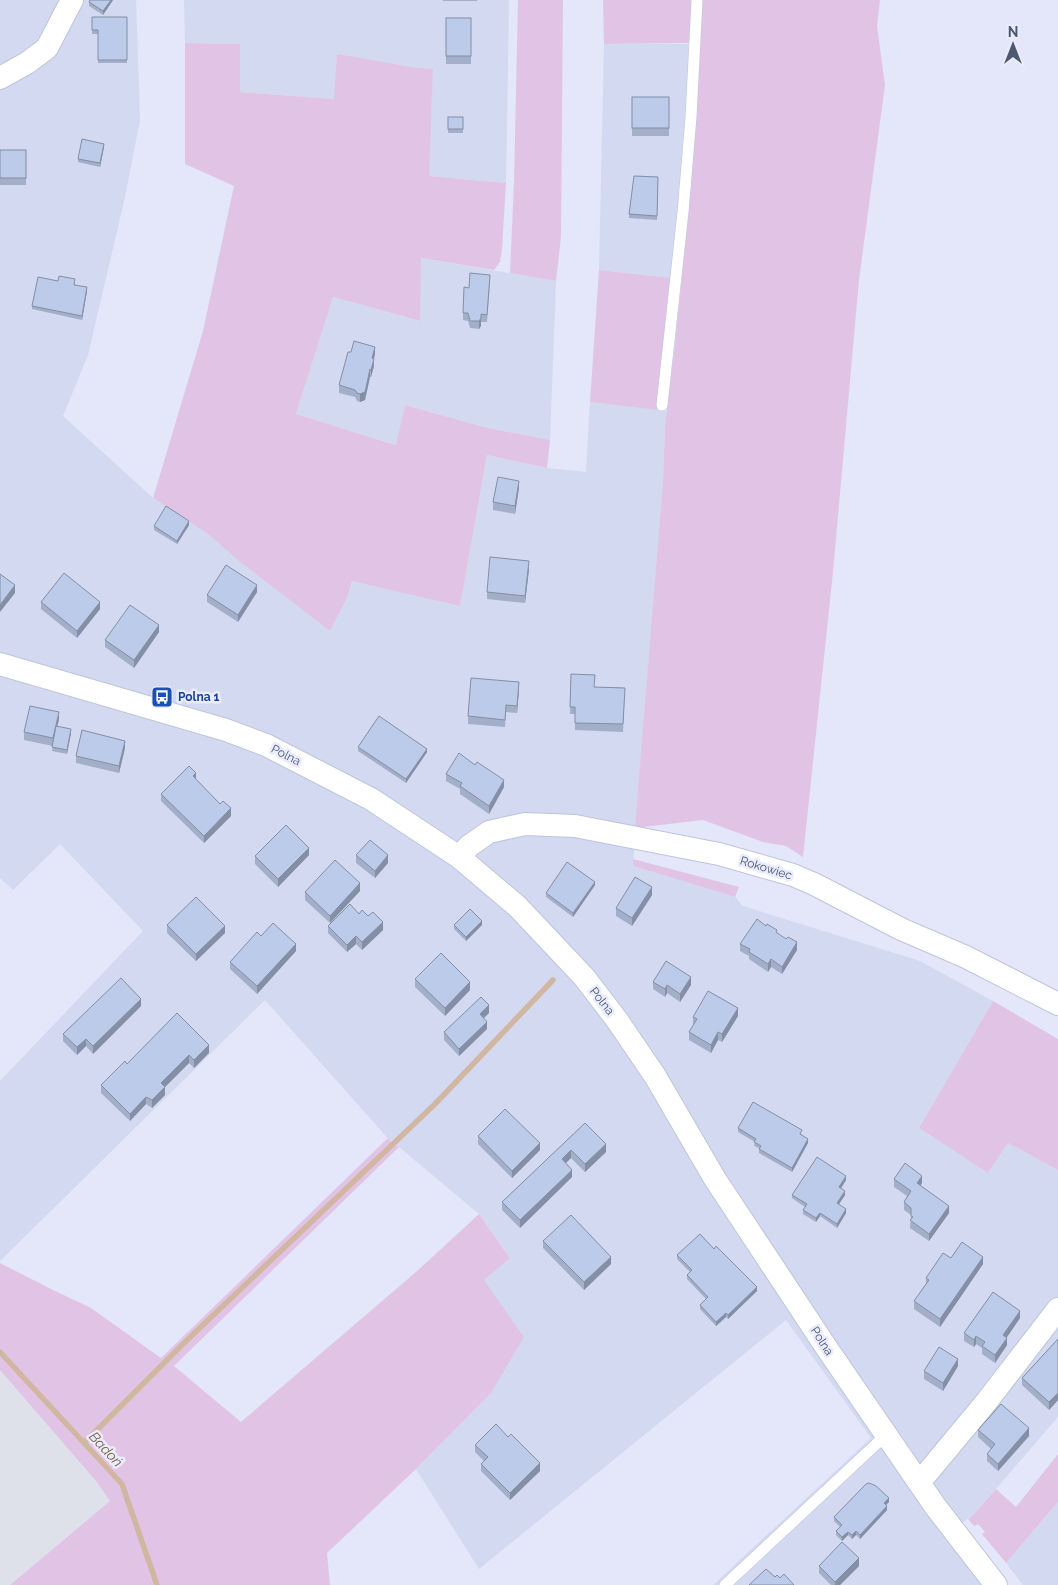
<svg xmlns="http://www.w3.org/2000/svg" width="1058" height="1585" font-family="Raleway,sans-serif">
	<rect width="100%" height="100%" fill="#e4e6fa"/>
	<g fill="#d3d9f0">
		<path d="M0 0H136L140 120 125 197 88 355 63 416 153 498 208 534 240 562 330 631 347 598 352 581 460 605 487 455 547 468 586 472 590 402 667 411 665 425 663 480 633 866 735 897 743 906 920 961 993 1001 919 1128 988 1173 1008 1143 1058 1170V1417L975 1513 946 1535 985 1585H713L871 1438 786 1320 479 1569 416 1469 491 1393 484 1280 510 1257 479 1214 399 1147 393 1144 265 1000 0 1261V1081L143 931 60 844 13 890 0 878Z"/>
		<path d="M184 0H509L506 183 428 176 433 69 411 67 334 99 240 92V44L185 43Z"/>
		<path d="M604 44H689L687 114 672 278 599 270Z"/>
		<path d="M421 258 556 281 550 440 488 428 405 405 397 445 296 414 333 297 419 321Z"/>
		<path d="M1058 1502V1585H1023L1006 1563Z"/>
	</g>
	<path fill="#dee1ea" d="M0 1370 96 1481 110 1501 10 1585H0Z"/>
	<g fill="#e1c4e5">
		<path d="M518 0H563L561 237 556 281 510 273 514 182Z"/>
		<path d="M603 0H692L689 43 604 44Z"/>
		<path d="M702 0H880L877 26 885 85 859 280 833 572 803 857 786 846 763 842 703 820 635 828 663 480 665 425 674 352 685 247Z"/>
		<path d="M185 43 240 44V92L334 99 337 54 411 67 433 69 429 176 506 183 502 249 500 262 494 270 421 258 420 321 333 297 296 414 396 445 405 405 488 428 550 440 547 468 487 455 460 606 352 581 347 598 330 631 240 562 208 534 153 498 203 331 234 186 185 164Z"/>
		<path d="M599 270 672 278 657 410 590 402Z"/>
		<path d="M633 859 739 887 735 897 633 866Z"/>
		<path d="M993 1001 1058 1039V1170L1008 1143 988 1173 919 1128Z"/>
		<path d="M388 1138 393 1144 399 1147 174 1366 241 1422 416 1272 479 1214 510 1258 484 1280 524 1337 491 1393 416 1469 327 1553 330 1585H10L110 1501 96 1481 0 1370V1263L53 1290 91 1308 161 1358Z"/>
		<path d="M1058 1454V1502L1006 1563 982 1534 985 1532 978 1524 974 1526 968 1519 975 1513 996 1489 1016 1507Z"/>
	</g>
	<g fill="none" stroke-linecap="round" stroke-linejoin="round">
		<g stroke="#d1b7a2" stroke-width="5.5">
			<path d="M0 1352 122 1484 157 1585"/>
			<path d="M84 1443 184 1343 435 1104 553 980"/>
		</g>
		<g stroke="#bec5da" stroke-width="12">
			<g id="service">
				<path d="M662 405 683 212 691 117 697 0"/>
				<path d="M725 1585 886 1435"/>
			</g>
		</g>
		<g stroke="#bec5da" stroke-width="24">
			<g id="minor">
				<path d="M0 78 27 63 47 48 72 0"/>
				<path d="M0 664 226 730 266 745 371 799 459 857 517 906 584 977 617 1020 655 1076 715 1179 826 1347 935 1506 996 1585"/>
				<path d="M459 857 469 846 489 832 525 824 575 826 719 854 793 875 814 884 901 929 966 957 1058 1004"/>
				<path d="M919 1482 928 1472 987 1401 1058 1309"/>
			</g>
		</g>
		<use href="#service" stroke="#fff" stroke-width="11"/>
		<use href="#minor" stroke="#fff" stroke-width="22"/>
	</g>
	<g fill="#a3afc9">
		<path d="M90 0H113L103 15 89 6V2Z"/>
		<rect x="443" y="0" width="34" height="1"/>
		<path d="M92 17H127V63H98V34H92Z"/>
		<rect x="446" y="18" width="25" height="46"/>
		<rect x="632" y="97" width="37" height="39"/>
		<rect x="448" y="117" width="15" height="16"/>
		<path d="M104 147 100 167 78 162V159Z"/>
		<rect x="0" y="150" width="26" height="35"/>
		<path d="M658 177 657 220 629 218V214Z"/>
		<path d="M58 281 75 283V285L87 291 82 320 32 309V306Z"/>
		<path d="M490 283 487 322H481V326L479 329 470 328 468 321 463 320V313L469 288Z"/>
		<path d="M375 354 374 359V366L371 377H370L365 400 360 402 357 401 355 397 339 393V385Z"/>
		<path d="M519 488 515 514 493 510V502Z"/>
		<path d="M189 525 177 544 154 530V526Z"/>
		<path d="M529 569 525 603 487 599V592Z"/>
		<path d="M257 592 238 622 207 602V595Z"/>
		<path d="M41 602 100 609 77 638 41 609Z"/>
		<path d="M159 632 134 668 105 647V640Z"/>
		<path d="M571 674 594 687 625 688 623 732 575 730V714H570Z"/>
		<path d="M519 690 517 713 506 712 505 727 468 724V716Z"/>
		<path d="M59 719 57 726 71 733 67 754 52 751 53 746 24 740V732Z"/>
		<path d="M358 747 427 752 406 783 358 751Z"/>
		<path d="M125 748 119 773 76 763V756Z"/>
		<path d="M446 774 504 787 489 814 460 794V789L446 781Z"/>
		<path d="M196 780 231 816 204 843 161 801V794Z"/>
		<path d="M309 855 278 887 255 864V856Z"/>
		<path d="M356 855 388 863 375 878 356 863Z"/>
		<path d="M595 885 573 917 546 897V893Z"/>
		<path d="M360 891 330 923 305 900V892Z"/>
		<path d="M652 895 632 926 616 916V908Z"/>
		<path d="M359 914 383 930 362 950 356 944 347 952 328 933V926Z"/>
		<path d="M167 925 225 933 196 961 167 933Z"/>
		<path d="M454 925H482L466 941 454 929Z"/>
		<path d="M777 933 797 950 782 974 771 967 768 972 749 959V956L740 951V944Z"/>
		<path d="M261 936 296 951 257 994 230 969V962Z"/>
		<path d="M415 979 470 990 445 1016 415 987Z"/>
		<path d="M653 982 691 985 680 1002 667 993 665 997 653 989Z"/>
		<path d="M141 1006 93 1054 86 1046 77 1055 63 1041V1034Z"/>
		<path d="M489 1013 483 1018 487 1029 459 1056 444 1040V1032Z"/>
		<path d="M738 1016 722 1042 718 1040 711 1053 689 1040V1032L694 1025 693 1024V1017Z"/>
		<path d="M209 1053 194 1068 189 1063 165 1087V1095L152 1108 146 1104 130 1121 101 1093V1085L127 1064Z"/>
		<path d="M585 1123 606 1152 585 1172 571 1158 565 1163 572 1177 520 1228 502 1210V1202Z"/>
		<path d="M738 1128 802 1134 801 1135 808 1143 792 1172 759 1153V1148L754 1146 755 1142 738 1132Z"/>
		<path d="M478 1136 540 1150 512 1178 478 1144Z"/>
		<path d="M894 1179 922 1183 920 1186 949 1213 929 1241 910 1228 911 1215 904 1210V1202L907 1196 894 1187Z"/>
		<path d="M846 1180 841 1189 845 1195 839 1204 846 1213 837 1228 820 1216 816 1222 803 1214V1210L805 1207 792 1198V1195Z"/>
		<path d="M543 1241 611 1264 584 1290 543 1248Z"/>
		<path d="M677 1255 757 1291 728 1319 726 1317 716 1326 700 1309V1305L706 1299 687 1279V1275L690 1272 677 1259Z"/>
		<path d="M951 1258 983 1264 940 1327 914 1309V1301L926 1284V1278Z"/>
		<path d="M1020 1318 1006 1338 1007 1345 995 1363 982 1354V1348L976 1344 974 1347 964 1341V1333Z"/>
		<path d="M1058 1339V1400L1049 1410 1022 1385V1378Z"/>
		<path d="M958 1366 943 1391 924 1379V1371Z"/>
		<path d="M978 1430 1029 1436 998 1471 987 1461V1454L991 1449 978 1437Z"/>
		<path d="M475 1445 540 1471 510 1500 481 1471V1464L484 1461 475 1452Z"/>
		<path d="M889 1502 886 1505 887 1510 860 1539 856 1535 852 1539 848 1535 842 1541 836 1535V1531L840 1527 834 1521V1517Z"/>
		<path d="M819 1566H859L840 1585H831L819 1573Z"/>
	</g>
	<g fill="#848ea4">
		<path d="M111 0H113L103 15V11Z"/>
		<path d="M104 144V147L100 167V163Z"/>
		<path d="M87 287V291L82 320V316Z"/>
		<path d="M481 318V326L479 329V321Z"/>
		<path d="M375 347V354L372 365V358Z"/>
		<path d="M374 359V366L371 377V370Z"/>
		<path d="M370 369V377L365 400 360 402V394Z"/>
		<path d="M519 481V488L515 514V506Z"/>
		<path d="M189 521V525L177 544V541Z"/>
		<path d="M529 561V569L525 603V596Z"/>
		<path d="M15 585V593L0 612V605Z"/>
		<path d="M257 585V592L238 622V615Z"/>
		<path d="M100 602V609L77 638V631Z"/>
		<path d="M159 625V632L134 668V660Z"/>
		<path d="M519 682V690L517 713V706Z"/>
		<path d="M59 712V719L53 746V738Z"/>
		<path d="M71 729V733L67 754V750Z"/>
		<path d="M125 741V748L119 773V766Z"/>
		<path d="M427 749V752L406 783V779Z"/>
		<path d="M196 773V781L193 776Z"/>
		<path d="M504 780V787L489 814V806Z"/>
		<path d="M231 808V816L204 843V836Z"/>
		<path d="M309 848V855L278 887V879Z"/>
		<path d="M388 855V863L375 878V871Z"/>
		<path d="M595 882V885L573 917V913Z"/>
		<path d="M360 883V891L330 923V916Z"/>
		<path d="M652 887V895L632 926V918Z"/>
		<path d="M482 921V925L466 941V937Z"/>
		<path d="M383 922V930L362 950V942Z"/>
		<path d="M225 926V933L196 961V954Z"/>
		<path d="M356 936V944L347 952V945Z"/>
		<path d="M797 942V950L782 974V967Z"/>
		<path d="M296 944V951L257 994V986Z"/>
		<path d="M771 959V967L768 972V964Z"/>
		<path d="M691 977V985L680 1002V994Z"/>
		<path d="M470 982V990L445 1016V1008Z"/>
		<path d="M667 985V993L665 997V989Z"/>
		<path d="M141 999V1006L93 1054V1046Z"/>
		<path d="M489 1005V1013L480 1022V1014Z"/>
		<path d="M738 1008V1016L722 1042V1034Z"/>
		<path d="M487 1022V1029L459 1056V1049Z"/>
		<path d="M718 1032V1040L711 1053V1045Z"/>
		<path d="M86 1039V1046L77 1055V1047Z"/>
		<path d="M209 1045V1053L194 1068V1060Z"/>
		<path d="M189 1055V1063L161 1091V1083Z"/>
		<path d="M165 1087V1095L152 1108V1100Z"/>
		<path d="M146 1097V1104L130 1121V1114Z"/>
		<path d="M808 1139V1143L792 1172V1168Z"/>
		<path d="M540 1143V1150L512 1178V1171Z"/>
		<path d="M606 1144V1152L585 1172V1164Z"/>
		<path d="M571 1150V1158L562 1167V1159Z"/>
		<path d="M572 1170V1177L520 1228V1220Z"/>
		<path d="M846 1176V1180L839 1191V1187Z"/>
		<path d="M922 1176V1183L917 1191V1183Z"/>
		<path d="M845 1191V1195L837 1207V1203Z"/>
		<path d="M949 1206V1213L929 1241V1234Z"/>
		<path d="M846 1209V1213L837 1228V1224Z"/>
		<path d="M820 1213V1216L816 1222V1218Z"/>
		<path d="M611 1257V1264L584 1290V1282Z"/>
		<path d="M983 1257V1264L940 1327V1319Z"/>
		<path d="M757 1287V1291L728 1319V1315Z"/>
		<path d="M1020 1311V1318L1003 1343V1335Z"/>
		<path d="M726 1313V1317L716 1326V1322Z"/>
		<path d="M976 1336V1344L974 1347V1340Z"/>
		<path d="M1007 1338V1345L995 1363V1355Z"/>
		<path d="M958 1359V1366L943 1391V1383Z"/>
		<path d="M1058 1393V1400L1049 1410V1402Z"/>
		<path d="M1029 1428V1436L998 1471V1464Z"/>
		<path d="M540 1463V1471L510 1500V1493Z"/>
		<path d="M889 1498V1502L884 1507V1503Z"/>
		<path d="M887 1506V1510L860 1539V1535Z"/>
		<path d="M856 1531V1535L852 1539V1535Z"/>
		<path d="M848 1532V1535L842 1541V1537Z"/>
		<path d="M859 1558V1566L840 1585H835V1582Z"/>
	</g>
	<g fill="#bdcbea" stroke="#848ea4">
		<path d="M90 0H111L103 11 89 2Z"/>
		<path d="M92 17H127V60H98V30H92Z"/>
		<rect x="446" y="18" width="25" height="38"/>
		<rect x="632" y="97" width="37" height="31"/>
		<rect x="448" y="117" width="15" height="12"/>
		<path d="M82 139 104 144 100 163 78 159Z"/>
		<rect x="0" y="150" width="26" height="28"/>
		<path d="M634 176 658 177 657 216 629 214Z"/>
		<path d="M470 273 490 275 487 315 481 314V318L479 321H470L468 313H463L464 287 469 288Z"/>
		<path d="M59 276 75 279 74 285 87 287 82 316 32 306 38 277 58 281Z"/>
		<path d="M354 341 375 347 372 358 374 359 371 370 370 369 365 392 360 394 357 393 355 390 339 385 348 352H351Z"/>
		<path d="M498 477 519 481 515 506 493 502Z"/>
		<path d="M166 506 189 521 177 541 154 526Z"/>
		<path d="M490 557 529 561 525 596 487 592Z"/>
		<path d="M226 565 257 585 238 615 207 595Z"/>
		<path d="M64 573 100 602 77 631 41 602Z"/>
		<path d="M0 574 15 585 0 605Z"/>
		<path d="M130 605 159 625 134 660 105 640Z"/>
		<path d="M571 674 595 675 594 687 625 688 623 724 575 723V707H570Z"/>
		<path d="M471 678 519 682 517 706 506 705 505 720 468 716Z"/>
		<path d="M30 706 59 712 53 738 24 732Z"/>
		<path d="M379 716 427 749 406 779 358 747Z"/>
		<path d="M56 726 71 729 67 750 52 747Z"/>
		<path d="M82 730 125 741 119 766 76 756Z"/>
		<path d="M459 753 475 765 477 762 504 780 489 806 460 786 462 783 446 774Z"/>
		<path d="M189 766 196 773 193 776 220 804 223 801 231 808 204 836 161 794Z"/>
		<path d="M286 825 309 848 278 879 255 856Z"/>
		<path d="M370 840 388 855 375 871 356 855Z"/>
		<path d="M335 860 360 883 330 916 305 892Z"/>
		<path d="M567 862 595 882 573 913 546 893Z"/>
		<path d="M635 877 652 887 632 918 616 908Z"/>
		<path d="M196 897 225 926 196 954 167 925Z"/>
		<path d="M350 904 359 914 362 910 368 916 373 912 383 922 362 942 356 936 347 945 328 926Z"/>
		<path d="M470 909 482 921 466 937 454 925Z"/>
		<path d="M757 919 766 926 767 924 777 930 776 932 786 939 788 937 797 942 782 967 771 959 768 964 749 952 750 949 740 944Z"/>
		<path d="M273 923 296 944 257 986 230 962 257 932 261 936Z"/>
		<path d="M441 953 470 982 445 1008 415 979Z"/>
		<path d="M666 961 691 977 680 994 667 985 665 989 653 982Z"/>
		<path d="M121 978 141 999 93 1046 86 1039 77 1047 63 1034Z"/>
		<path d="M708 991 738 1008 722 1034 718 1032 711 1045 689 1032 697 1019 693 1017Z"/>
		<path d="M481 997 489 1005 480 1014 487 1022 459 1049 444 1032Z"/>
		<path d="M177 1013 209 1045 194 1060 189 1055 161 1083 165 1087 152 1100 146 1097 130 1114 101 1085 125 1061 127 1064Z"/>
		<path d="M753 1102 802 1130 800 1134 808 1139 792 1168 759 1149 761 1146 754 1142 756 1139 738 1128Z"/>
		<path d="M505 1109 540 1143 512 1171 478 1136Z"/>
		<path d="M585 1123 606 1144 585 1164 571 1150 562 1159 572 1170 520 1220 502 1202Z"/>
		<path d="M817 1157 846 1176 839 1187 845 1191 837 1203 846 1209 837 1224 820 1213 816 1218 803 1210 807 1204 792 1195Z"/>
		<path d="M905 1163 922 1176 917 1183 949 1206 929 1234 910 1220 913 1217 911 1216V1208L904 1202 911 1191 894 1179Z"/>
		<path d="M571 1215 611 1257 584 1282 543 1241Z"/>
		<path d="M700 1234 714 1249 716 1246 757 1287 728 1315 726 1313 716 1322 700 1305 708 1297 687 1275 692 1270 677 1255Z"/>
		<path d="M962 1242 983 1257 940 1319 914 1301 929 1280 926 1278 943 1253 951 1258Z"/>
		<path d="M993 1292 1020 1311 1003 1335 1007 1338 995 1355 982 1346 985 1342 976 1336 974 1340 964 1333Z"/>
		<path d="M1058 1339V1393L1049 1402 1022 1378Z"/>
		<path d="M939 1347 958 1359 943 1383 924 1371Z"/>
		<path d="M1001 1404 1029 1428 998 1464 987 1454 995 1444 978 1430Z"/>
		<path d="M496 1424 508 1437 511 1434 540 1463 510 1493 481 1464 488 1457 475 1445Z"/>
		<path d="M869 1483 876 1486 889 1498 884 1503 887 1506 860 1535 856 1531 852 1535 848 1532 842 1537 836 1531 842 1525 834 1517 866 1484Z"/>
		<path d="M842 1542 859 1558 835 1582 819 1566Z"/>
		<path d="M766 1569 775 1577 777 1575 780 1578 784 1574 794 1585H749Z"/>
	</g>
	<defs>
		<g id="bus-square" transform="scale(1.125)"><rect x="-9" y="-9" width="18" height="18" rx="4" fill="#1a4fb4" stroke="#eaecfd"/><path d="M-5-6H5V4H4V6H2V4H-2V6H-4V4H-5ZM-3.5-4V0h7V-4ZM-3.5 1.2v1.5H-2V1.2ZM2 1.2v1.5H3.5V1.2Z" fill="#fff"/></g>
	</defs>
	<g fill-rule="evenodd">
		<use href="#bus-square" x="162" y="697"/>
	</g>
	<g text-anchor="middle" stroke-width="5" stroke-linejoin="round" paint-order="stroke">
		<g font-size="12" font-weight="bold" fill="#164399" stroke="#eaecfd" text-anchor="start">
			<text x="178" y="701">Polna 1</text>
		</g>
		<g font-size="12" fill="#4c596f" stroke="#eaecfd">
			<text transform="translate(286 755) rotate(27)" y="4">Polna</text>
			<text transform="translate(766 868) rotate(17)" y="4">Rokowiec</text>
			<text transform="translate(602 1001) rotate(52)" y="4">Polna</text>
			<text transform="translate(822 1341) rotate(57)" y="4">Polna</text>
		</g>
		<g font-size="14" font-style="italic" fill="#806248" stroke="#eaecfd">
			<text transform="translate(106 1449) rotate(47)" y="5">Badoń</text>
		</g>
	</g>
	<g transform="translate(1013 45)" stroke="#eaecfd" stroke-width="4" paint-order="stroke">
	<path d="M0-4L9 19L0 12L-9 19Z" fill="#4c596f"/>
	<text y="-8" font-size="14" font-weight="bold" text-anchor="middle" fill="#4c596f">N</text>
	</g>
</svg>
